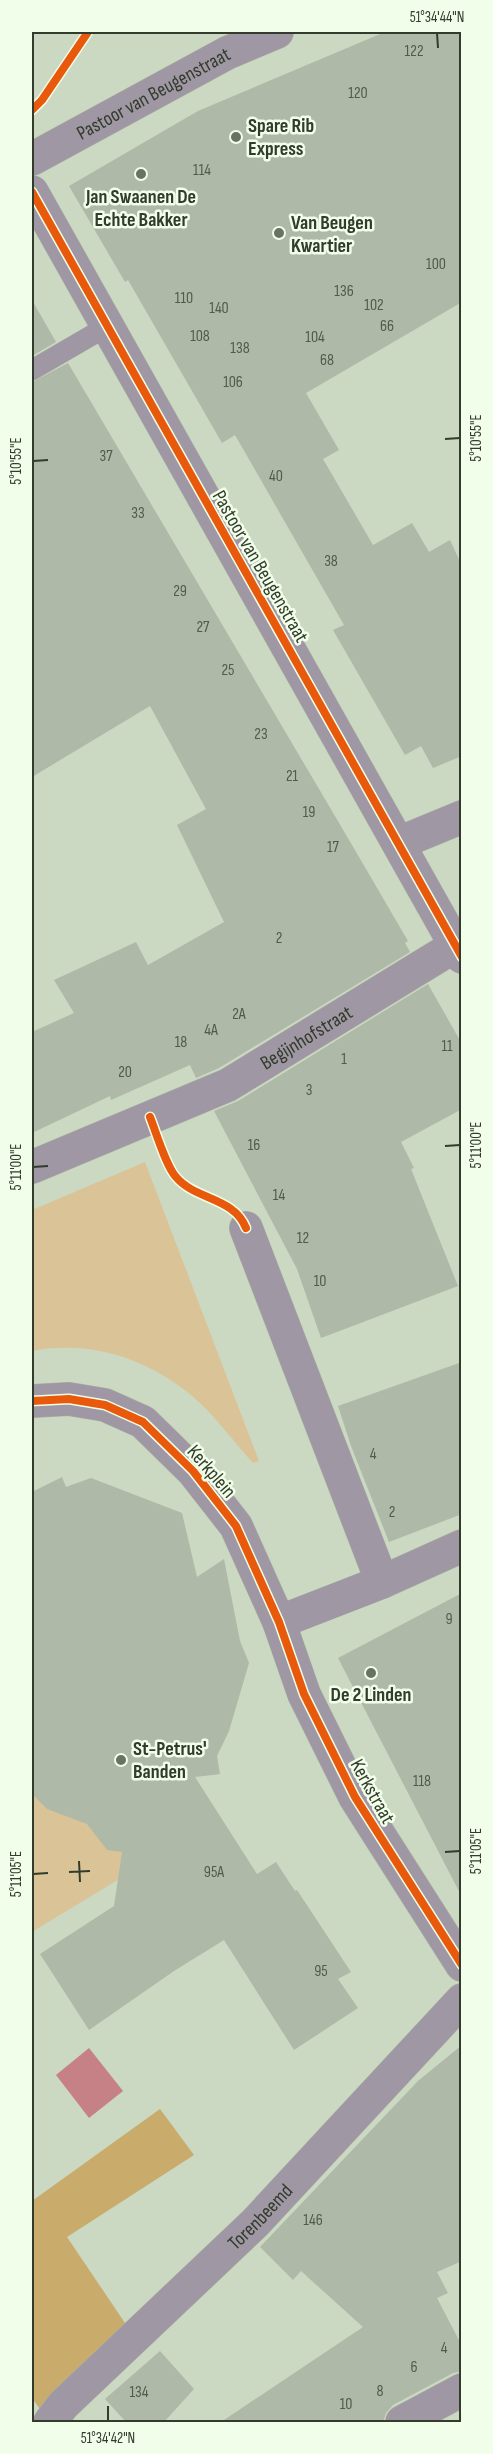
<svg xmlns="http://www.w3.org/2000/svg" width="493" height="2454" font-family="'Sofia Sans Condensed',sans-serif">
	<rect width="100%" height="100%" fill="#cbd8c2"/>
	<g fill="#dac497">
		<path d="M145 1162 259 1461 253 1463C233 1441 214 1414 191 1395 146 1358 90 1340 32 1351V1210Z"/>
		<path d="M81 1739 139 1867 32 1932V1767Z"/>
	</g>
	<path fill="#c9ac6c" d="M160 2109 194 2155 67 2237 127 2326 42 2412 32 2398V2201Z"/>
	<path fill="#c58186" d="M89 2048 123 2091 89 2118 56 2075Z"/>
	<g fill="#aeb9a7">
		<path d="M385 32H462V302L306 393 339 450 323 459 373 545 412 523 429 552 450 540 462 566V756L433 768 421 746 405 755 333 630 344 625 235 435 222 443 128 280 125 282 69 186 198 111Z"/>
		<path d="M32 300 56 342 32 356Z"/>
		<path d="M68 363 352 845 408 941 405 943 410 952 219 1068 196 1078 190 1065 111 1100 110 1096 32 1133V1032L74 1013 54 980 136 942 148 965 224 922 177 825 206 809 150 706 32 777V382Z"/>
		<path d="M428 984 462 1044V1109L401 1142 414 1168 411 1169 458 1286 321 1338 297 1269 214 1111 238 1101Z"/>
		<path d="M462 1362V1514L389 1542 351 1446 338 1406Z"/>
		<path d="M62 1477 66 1487 91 1478 182 1513 197 1577 224 1559 240 1641 249 1663 229 1731 217 1756 220 1774 195 1777 257 1874 276 1862 295 1891 297 1890 351 1972 338 1979 358 2008 294 2050 224 1940 174 1971 89 2030 40 1954 114 1906 122 1852 107 1850 87 1824 47 1809 32 1794V1492Z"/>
		<path d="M462 1593V1897L338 1658Z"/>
		<path d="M462 2045V2261L437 2272 448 2293 437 2298 462 2346V2371L453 2373 393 2405 386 2413 383 2422H221L363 2327 301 2271 293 2280 260 2247 418 2081Z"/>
		<path d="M160 2351 194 2389 164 2422H126L105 2399Z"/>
	</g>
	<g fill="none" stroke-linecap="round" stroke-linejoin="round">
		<g stroke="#aab4a3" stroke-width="21">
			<path id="lane" d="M32 370 106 327"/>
		</g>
		<g stroke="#aab4a3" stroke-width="34">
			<g id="street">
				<path id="s1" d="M32 159 227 53 277 32"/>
				<path d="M32 192 462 957"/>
				<path d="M399 843 462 817"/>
				<path id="s2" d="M32 1167 228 1085 455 946"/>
				<path d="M246 1228 382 1582"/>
				<path d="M32 1401 69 1399 105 1405 143 1422 193 1471 236 1526 279 1622 304 1694 355 1797 462 1965"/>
				<path d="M279 1622 382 1582 462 1546"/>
				<path id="s3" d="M50 2422 63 2405 255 2223 462 2000"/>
				<path d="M402 2422 462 2390"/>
			</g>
		</g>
		<use href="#lane" stroke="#a097a4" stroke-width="20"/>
		<use href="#street" stroke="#a097a4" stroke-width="33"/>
		<g stroke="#f1fee9" stroke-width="11">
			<g id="cycleway">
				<path d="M32 110 42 100 88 32"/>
				<path d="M32 192 462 957"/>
				<path d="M150 1117C156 1132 166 1166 176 1177 195 1200 234 1197 246 1228"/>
				<path d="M32 1401 69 1399 105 1405 143 1422 193 1471 236 1526 279 1622 304 1694 355 1797 462 1965"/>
			</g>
		</g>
		<use href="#cycleway" stroke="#e8590c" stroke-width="8"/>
	</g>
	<path fill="none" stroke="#333c2c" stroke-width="2" d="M437 33 438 48M445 439 460 438M33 461 48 460M445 1146 460 1145M33 1167 48 1166M445 1852 460 1851M79 1861 80 1882M69 1872 90 1871M33 1874 48 1873M108 2406V2421"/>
	<g fill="#687360" stroke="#f1fee9" stroke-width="2">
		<circle cx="236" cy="137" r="6"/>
		<circle cx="141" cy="174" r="6"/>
		<circle cx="279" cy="233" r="6"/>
		<circle cx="371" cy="1673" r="6"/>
		<circle cx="121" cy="1760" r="6"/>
	</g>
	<g text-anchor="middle" stroke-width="5" stroke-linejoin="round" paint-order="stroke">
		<g font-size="16" fill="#525b4b">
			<text x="414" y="56">122</text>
			<text x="358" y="98">120</text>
			<text x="202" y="175">114</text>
			<text x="436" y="269">100</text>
			<text x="344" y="296">136</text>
			<text x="184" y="303">110</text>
			<text x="374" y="310">102</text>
			<text x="219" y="313">140</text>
			<text x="387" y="331">66</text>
			<text x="200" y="341">108</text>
			<text x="315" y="342">104</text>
			<text x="240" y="353">138</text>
			<text x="327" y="365">68</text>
			<text x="233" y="387">106</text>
			<text x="106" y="461">37</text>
			<text x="276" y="481">40</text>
			<text x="138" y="518">33</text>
			<text x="331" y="566">38</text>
			<text x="180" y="596">29</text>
			<text x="203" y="632">27</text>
			<text x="228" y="675">25</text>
			<text x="261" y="739">23</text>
			<text x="292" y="781">21</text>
			<text x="309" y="817">19</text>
			<text x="333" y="852">17</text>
			<text x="279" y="943">2</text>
			<text x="239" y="1019">2A</text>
			<text x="211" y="1035">4A</text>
			<text x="181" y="1047">18</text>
			<text x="447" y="1051">11</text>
			<text x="344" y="1064">1</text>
			<text x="125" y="1077">20</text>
			<text x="309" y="1095">3</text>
			<text x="254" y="1150">16</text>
			<text x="279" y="1200">14</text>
			<text x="303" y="1243">12</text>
			<text x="320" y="1286">10</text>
			<text x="373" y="1459">4</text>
			<text x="392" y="1517">2</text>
			<text x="449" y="1624">9</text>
			<text x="422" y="1786">118</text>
			<text x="214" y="1877">95A</text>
			<text x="321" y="1976">95</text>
			<text x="313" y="2225">146</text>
			<text x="444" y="2353">4</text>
			<text x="414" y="2372">6</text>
			<text x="380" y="2396">8</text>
			<text x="139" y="2397">134</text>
			<text x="346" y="2409">10</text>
		</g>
		<g font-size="20" fill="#333c2c" stroke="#f1fee9">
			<text dy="7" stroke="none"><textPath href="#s1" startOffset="138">Pastoor van Beugenstraat</textPath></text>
			<text transform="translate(261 566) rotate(60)" y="7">Pastoor van Beugenstraat</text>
			<text dy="7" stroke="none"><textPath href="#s2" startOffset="304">Begijnhofstraat</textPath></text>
			<text transform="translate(212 1471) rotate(49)" y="7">Kerkplein</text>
			<text transform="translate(373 1791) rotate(61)" y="7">Kerkstraat</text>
			<text dy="7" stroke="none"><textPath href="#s3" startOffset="294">Torenbeemd</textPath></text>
		</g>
		<g font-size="20" font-weight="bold" fill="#333c2c" stroke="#f1fee9" text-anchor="start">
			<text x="248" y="132">Spare Rib<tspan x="248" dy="23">Express</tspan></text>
			<text x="141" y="203" text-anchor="middle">Jan Swaanen De<tspan x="141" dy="23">Echte Bakker</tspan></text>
			<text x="291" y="229">Van Beugen<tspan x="291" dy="23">Kwartier</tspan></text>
			<text x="371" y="1701" text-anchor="middle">De 2 Linden</text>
			<text x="133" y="1755">St-Petrus'<tspan x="133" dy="23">Banden</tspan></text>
		</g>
	</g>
	<rect width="493" height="2454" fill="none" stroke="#f1fee9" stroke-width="66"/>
	<rect x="33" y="33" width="427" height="2388" fill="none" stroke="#333c2c" stroke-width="2"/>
	<g font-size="15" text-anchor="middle" fill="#333c2c">
		<text x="437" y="22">51°34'44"N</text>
		<text transform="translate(476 438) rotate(-90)" y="5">5°10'55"E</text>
		<text transform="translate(16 461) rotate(-90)" y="5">5°10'55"E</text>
		<text transform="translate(476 1145) rotate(-90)" y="5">5°11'00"E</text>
		<text transform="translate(16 1167) rotate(-90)" y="5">5°11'00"E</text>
		<text transform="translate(476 1851) rotate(-90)" y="5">5°11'05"E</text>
		<text transform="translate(16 1874) rotate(-90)" y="5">5°11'05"E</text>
		<text x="108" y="2443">51°34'42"N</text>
	</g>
</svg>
